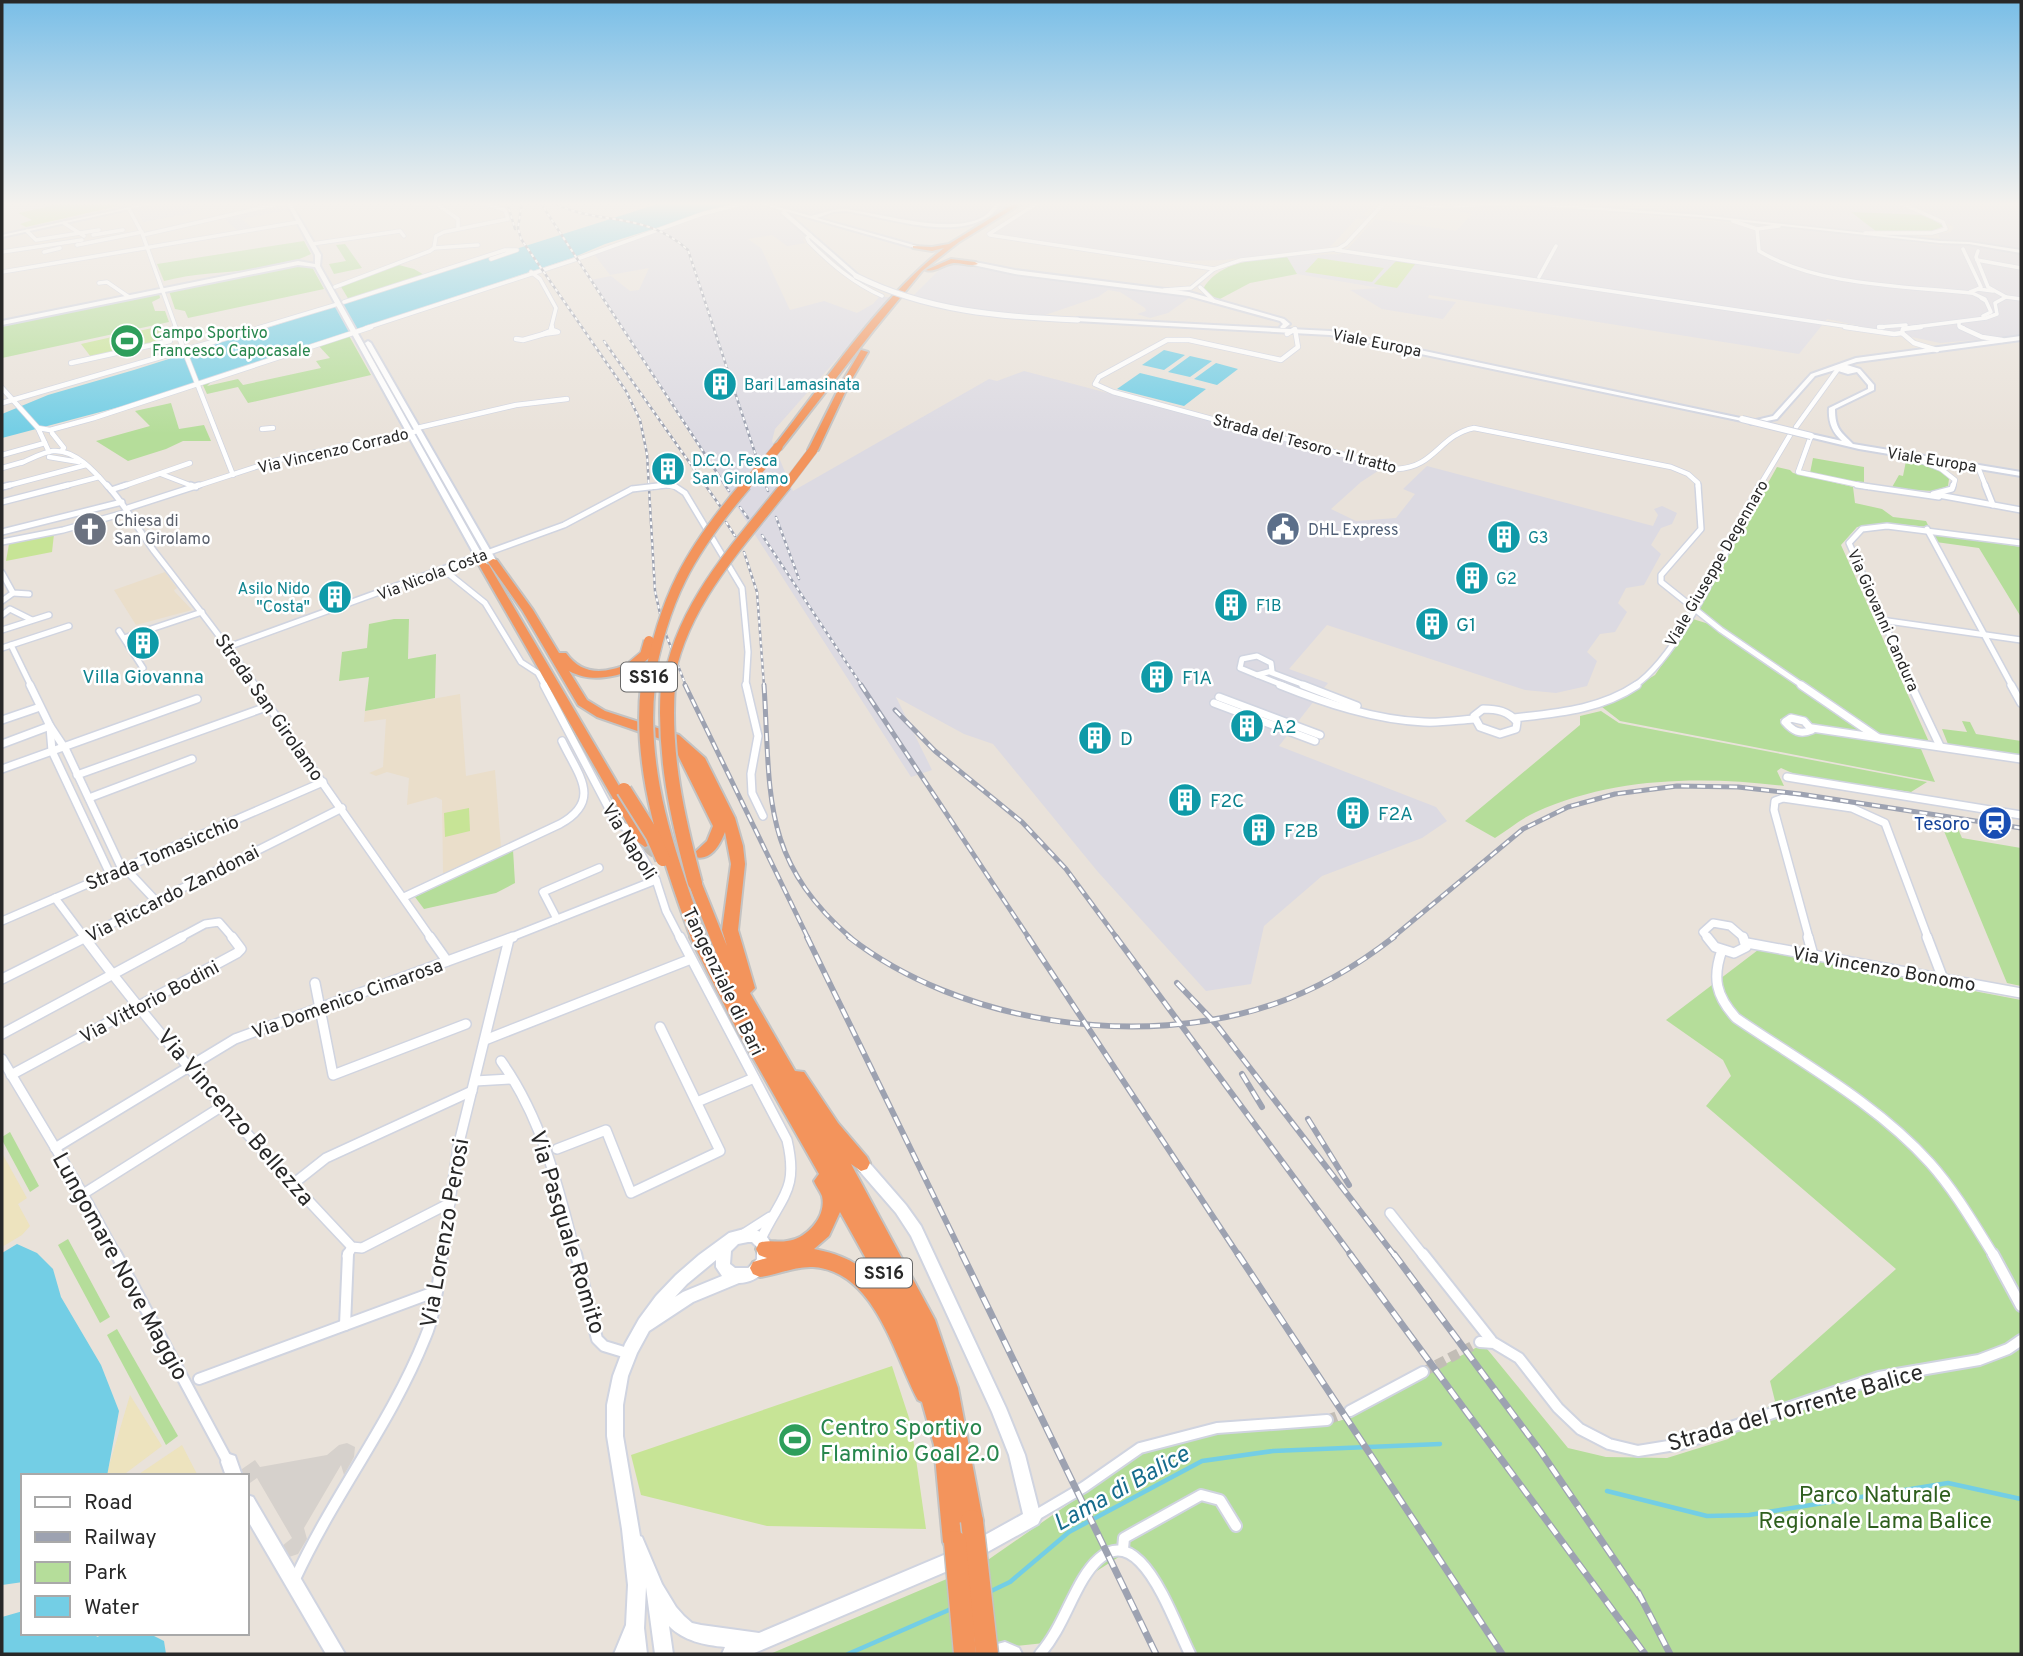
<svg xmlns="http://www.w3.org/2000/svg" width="2023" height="1656" font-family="Overpass,sans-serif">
	<rect width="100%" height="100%" fill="#e9e2da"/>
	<g fill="#dcdae2">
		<path d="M171 202H189L193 213 143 222 136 208Z"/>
		<path d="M762 202H1017L974 226 949 225 840 207 802 218 781 206Z"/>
		<path d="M1042 202H1372L1375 204 1363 215 1368 217 1365 220 1357 218 1330 247 1224 260 1175 261 991 233Z"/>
		<path d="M1653 202H1894L1924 215 1852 213 1877 232 1666 210Z"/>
		<path d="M1904 202H2021V336L1940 343 1827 319 1799 354 1429 295 1428 298 1456 302 1443 319 1382 309 1350 290 1380 288 1297 274 1287 257 1283 256 1343 254 1375 219 1456 231 1472 214 1453 210 1490 204 1788 227 1943 246 1938 234 1951 232 1954 227Z"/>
		<path d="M283 203 287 210 242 219 252 228 238 231 223 217Z"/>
		<path d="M753 203 784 215 805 235 803 241 806 243 787 246 772 235 748 239 761 248 790 310 824 301 857 313 873 304 879 297H892L775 429 772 441 793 491 989 379 997 381 1024 371 1218 422 1235 431 1242 429 1384 467 1361 482 1331 509 1356 521 1396 518 1415 494 1403 489 1427 466 1653 526 1658 515 1654 509 1662 506 1677 513 1672 524 1661 528 1651 545 1661 554 1644 585 1626 588 1618 603 1627 612 1615 632 1600 634 1587 652 1597 661 1587 686 1556 693 1525 690 1327 625 1289 669 1328 683 1279 746 1436 807 1447 821 1422 838 1322 876 1264 926 1251 984 1206 991 1098 872 993 744 964 734 896 697 932 770 911 777 591 280 611 276 630 291 639 290 649 268 610 275 594 254 705 214Z"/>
		<path d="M946 263H964L996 270 1175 293 1205 300 1189 298 1168 313 1150 318 1137 314 1146 311 1145 308 1120 292 1108 290 1098 297 1045 315 965 309 912 297Z"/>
	</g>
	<g fill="#eadeca">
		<path d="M165 572 177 588 174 590 175 592 192 610 136 625 114 590Z"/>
		<path d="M460 694 466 776 495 770 501 847 443 874 442 800 436 797 407 805 409 778 387 772 376 776 369 773 383 767 386 719 364 722 365 711Z"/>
	</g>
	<g fill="#b5dd9a" fill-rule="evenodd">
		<path d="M1851 212 1924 215 1944 226 1929 232H1877Z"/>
		<path d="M304 241 311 254C266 276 212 268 164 281L157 264Z"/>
		<path d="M345 244 362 268 334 274 329 264 346 261 336 245Z"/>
		<path d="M1287 257 1297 274 1250 283 1218 300 1203 289C1220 260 1257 260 1287 257Z"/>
		<path d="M395 264 414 269 426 276 349 300 340 285Z"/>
		<path d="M295 265 312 267 324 289 188 318 185 311 175 309 169 291Z"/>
		<path d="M159 293 160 298 152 302 155 311H165L169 322 2 358V325Z"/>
		<path d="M348 334 371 375 248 403 238 387 207 394 202 383ZM318 345 330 358 316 361 321 368 243 385 238 379 207 386 212 381Z"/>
		<path d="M171 403 179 429 204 425 211 441H183L166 449 128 461 96 441 150 426 135 411Z"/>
		<path d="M1813 458 1864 467V485L1810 473Z"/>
		<path d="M1915 460 1941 472 1949 479 1948 486 1934 491 1891 489 1899 475 1903 476 1906 461Z"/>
		<path d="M1777 467 1790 470 1793 473 1853 487 1855 503 1882 509 1893 517 1926 521 1929 527 1886 523 1857 527 1841 545 1929 742 1877 734 1730 634 1700 609 1702 600Z"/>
		<path d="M1933 533 2021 547V617L1979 548 1936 542Z"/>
		<path d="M394 619H409L408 659 436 654 435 698 365 711 369 677 339 681 342 652 367 648 369 624Z"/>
		<path d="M1693 619 1712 625 1866 733 1812 724 1793 716 1780 719C1782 733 1797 734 1808 736L1816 731 1921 749 1935 782 1620 721 1602 707 1655 675Z"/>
		<path d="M1601 711 1619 723 1927 782 1911 792 1799 776 1781 768 1777 771 1784 786C1702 776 1613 777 1536 812 1522 818 1509 829 1495 838L1465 821 1580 725V716Z"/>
		<path d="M1962 721 1970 722 1976 734 2021 741V755L1948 744 1942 729 1967 732Z"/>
		<path d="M1939 819 1955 822 1962 838 2021 848V986L2007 983Z"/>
		<path d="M513 850 515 883 496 893 424 909 415 897Z"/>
		<path d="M1758 950 2021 1000V1654H1193L1149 1576 1129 1560 1125 1553 1092 1574 1054 1642 1015 1646 984 1654H770L982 1564 1070 1503 1126 1460 1184 1436 1279 1420 1339 1421 1354 1416 1399 1383 1432 1371 1483 1344 1568 1448 1606 1457 1667 1458 1728 1439 1775 1401 1770 1381 1896 1269 1706 1106 1731 1076 1723 1060 1666 1020Z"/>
		<path d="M10 1132 39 1186 30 1192 2 1140V1137Z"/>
		<path d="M68 1239 110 1317 100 1323 58 1245Z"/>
		<path d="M117 1329 178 1436 166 1445 107 1335Z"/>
	</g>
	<g fill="#ede3be">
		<path d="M2 1153 27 1198 18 1204 30 1226 22 1235 2 1247Z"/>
		<path d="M130 1395 162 1446 122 1476H106Z"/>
		<path d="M182 1445 198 1476H136Z"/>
	</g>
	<g fill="#c7e496">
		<path d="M34 202H111L118 206 26 227 20 224 32 220 18 213 52 206Z"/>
		<path d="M1318 258 1384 268 1372 282 1305 272Z"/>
		<path d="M1397 260 1416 263 1397 288 1374 284Z"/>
		<path d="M161 326 173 339 91 357 81 344Z"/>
		<path d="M54 534 52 552 6 561 9 544Z"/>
		<path d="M469 808 470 831 445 837 444 813Z"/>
		<path d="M892 1366 911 1424 926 1529 767 1526 641 1495 631 1455Z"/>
	</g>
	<path fill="#d6d1cc" d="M347 1443 355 1447 354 1457 344 1475 341 1465 304 1528 307 1539 298 1554 289 1557 282 1546 292 1538 257 1478 247 1485V1476H242V1469L255 1460 260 1467 327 1455 339 1445Z"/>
	<g fill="#73cee5">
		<path d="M664 202H739L605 244 572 258 123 406 2 438V414L48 395 134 370Z"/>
		<path d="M1164 350 1185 355 1164 370 1142 365Z"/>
		<path d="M1190 356 1212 361 1190 377 1168 372Z"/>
		<path d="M1216 363 1238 369 1217 385 1194 379Z"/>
		<path d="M1140 373 1206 389 1184 406 1117 389Z"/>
		<path d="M17 1244 37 1253 53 1269 61 1297 101 1365 119 1411 107 1476H23V1582L2 1585V1253Z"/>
		<path d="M23 1611V1633H90L98 1637 101 1633H148L164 1641 166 1654H2V1617Z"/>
	</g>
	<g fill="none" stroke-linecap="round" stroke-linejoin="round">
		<g stroke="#73cee5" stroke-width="4.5">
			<path d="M1607 1491 1707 1516 1749 1515 1948 1483 2021 1499"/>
			<path d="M989 1592 1010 1582 1069 1532 1202 1461 1273 1451 1440 1444"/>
			<path d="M848 1654 951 1609"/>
		</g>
		<g stroke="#c2bdb6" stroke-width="10" stroke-dasharray="10 5" stroke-linecap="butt">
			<path d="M1423 1372 1480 1342"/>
			<path d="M1327 1420 1350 1411"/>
		</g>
		<path stroke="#c2bdb6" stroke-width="14" stroke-dasharray="14 7" stroke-linecap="butt" d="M645 842C660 859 678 862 699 854"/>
		<g stroke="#d0d4e0" stroke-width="5">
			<g id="street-far5">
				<path d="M434 202 458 219V228"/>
				<path d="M1385 202 1346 244 1336 250 1857 328"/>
				<path d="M416 204 429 202"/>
				<path d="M129 209 142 233 176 328"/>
				<path d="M1733 221 1757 229 1779 226"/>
				<path d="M64 223 84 236"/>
				<path d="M1757 229 1759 251C1817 286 1904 286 1971 293"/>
				<path d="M27 231 36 240 99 230"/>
				<path d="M1865 233H1932L1946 229 1943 222 1898 202"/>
				<path d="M989 234 1039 202"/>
				<path d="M93 235 123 230"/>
				<path d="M143 235 286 202"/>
				<path d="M810 235 807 238 809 242C831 264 853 283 882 296"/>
				<path d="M990 235 1214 269"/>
				<path d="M312 244 400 231 404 236"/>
				<path d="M77 245 142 232"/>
				<path d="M434 248 478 245"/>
				<path d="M1963 249 1981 287 1978 289"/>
				<path d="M2 252 82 240"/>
				<path d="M44 252 60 248"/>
				<path d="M1977 260 2021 268"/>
				<path d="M2 272 299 222"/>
				<path d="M531 272 540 279 556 308 551 328"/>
				<path d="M1539 277 1556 246"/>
				<path d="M99 283 107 282 129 297"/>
				<path d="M335 287 430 251 434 248 436 236 444 232 508 219 505 210 479 202"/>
				<path d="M1200 287 1214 301"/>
				<path d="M1164 290 1191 288 1214 269 1241 260 1336 249"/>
				<path d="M2006 297 2021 299"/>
				<path d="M1981 298 1986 301 1991 312 1983 316"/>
				<path d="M1985 299 1970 292 1978 289 1993 291"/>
				<path d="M344 302 505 250H517L491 259"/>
				<path d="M1959 322V326L1964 328"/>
				<path d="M1879 327 1906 325"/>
				<path d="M258 328 338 304"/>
				<path d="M366 328 580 258 702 214 749 202"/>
				<path d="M1907 328 1986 318 1997 314 1995 303 2006 297 1988 287 1976 257 1978 251"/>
			</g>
		</g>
		<g stroke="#d0d4e0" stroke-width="6">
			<g id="street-far4">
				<path d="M175 327 233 475"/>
				<path d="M1845 327 1894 334 1902 333 1903 329 1921 327"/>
				<path d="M1879 327H1883"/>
				<path d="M1960 327 1982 337 2002 340"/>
				<path d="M551 330 552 327"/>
				<path d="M553 330 558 332 543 334Z"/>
				<path d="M1902 333 1914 343 1937 350"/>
				<path d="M1287 334 1295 329 1298 347 1281 360 1189 340H1167L1099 377 1095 384 1113 392 1396 469C1435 468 1439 435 1474 428L1671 467 1688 474 1698 483V487"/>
				<path d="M516 339 523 340 544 334"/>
				<path d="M71 363 170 341"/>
				<path d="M2 388 38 428 49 452"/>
				<path d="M2 403 264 327"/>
				<path d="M1796 427 1838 369"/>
				<path d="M38 428 50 430 94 418 371 327"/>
				<path d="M417 428 516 405 567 399"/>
				<path d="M262 429 273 428"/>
				<path d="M52 433 64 448 62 450"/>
				<path d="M1811 436 1798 472 1869 487"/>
				<path d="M2 455 45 443"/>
				<path d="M1908 456 1941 469 1955 480 1953 487"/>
				<path d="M49 457 79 462"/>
				<path d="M21 463C31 459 43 452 53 451 75 449 95 472 108 487"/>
				<path d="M1978 467 1986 487"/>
				<path d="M2 468 23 462"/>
				<path d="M161 474 195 487"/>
				<path d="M666 485 676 487"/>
				<path d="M3 487 86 465"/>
				<path d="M61 487 99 477"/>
				<path d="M121 487 190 463"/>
				<path d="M194 487 274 461 418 431"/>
				<path d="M1759 487 1790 435"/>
			</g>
		</g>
		<g stroke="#d0d4e0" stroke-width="8">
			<g id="street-far3">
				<path d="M107 485C126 506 138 529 154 551 189 596 223 640 256 686"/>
				<path d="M191 485 196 487"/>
				<path d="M666 485H673L685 493 742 588 748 652 746 686"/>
				<path d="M1698 485 1701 529 1661 575V582L1721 630 1803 686"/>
				<path d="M1857 485 1939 497"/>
				<path d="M1953 485 1952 489 1933 494 2021 510"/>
				<path d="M1985 485 1993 505"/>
				<path d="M2 487 10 485"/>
				<path d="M111 490 126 485"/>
				<path d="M2 502 68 485"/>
				<path d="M128 508 199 485"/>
				<path d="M1927 529 2012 686"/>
				<path d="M2 532 122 502"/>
				<path d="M2 542 63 530 124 513"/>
				<path d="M444 570 485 603 521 662 538 673 545 686"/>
				<path d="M2 573 13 593 29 594"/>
				<path d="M2 601 13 593"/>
				<path d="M2 615 10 609 32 620"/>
				<path d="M1881 620 2021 640"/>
				<path d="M2 630 49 615"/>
				<path d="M119 631 143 668"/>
				<path d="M124 638 202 612"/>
				<path d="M11 645 31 686"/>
				<path d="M228 647 564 525 632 489"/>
				<path d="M2 648 69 626"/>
				<path d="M1257 656 1271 663 1272 671 1257 675 1240 668 1242 659Z"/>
				<path d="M1270 672 1307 686"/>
				<path d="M1257 675 1285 686"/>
				<path d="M1634 686C1682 655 1731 538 1760 485"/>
				<path d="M1912 686 1849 543 1862 529 1887 526 2021 543"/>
			</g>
		</g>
		<g stroke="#d0d4e0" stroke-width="10">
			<g id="street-far2">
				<path d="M30 685 50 726 66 750 122 869"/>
				<path d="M254 685 431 938"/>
				<path d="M544 685 617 824 625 827 656 880 666 911 680 938"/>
				<path d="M746 685 758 736 751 774 752 793 763 816"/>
				<path d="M1280 685C1325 703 1375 720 1424 722 1441 723 1458 720 1474 719"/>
				<path d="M1303 685 1357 706"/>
				<path d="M1801 685 1877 737"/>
				<path d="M1911 685 1940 746"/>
				<path d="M2011 685 2021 703"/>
				<path d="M1219 697 1320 735"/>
				<path d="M1214 703 1315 741"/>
				<path d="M1483 709C1497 709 1508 711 1517 722L1516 729 1500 734 1480 727 1474 716Z"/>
				<path d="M1514 718C1557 713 1600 710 1637 685"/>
				<path d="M1791 718 1804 721 1812 730C1800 735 1793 731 1785 722Z"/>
				<path d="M2 720 40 707"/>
				<path d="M50 727 52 751 110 874"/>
				<path d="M1812 728 2021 759"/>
				<path d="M2 744 50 726"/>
				<path d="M2 769 197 699"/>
				<path d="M77 775 269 706"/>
				<path d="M1787 777 2021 815"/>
				<path d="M89 798 192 759"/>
				<path d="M125 868 156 901"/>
				<path d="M404 897 560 824C603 800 578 775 562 741"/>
				<path d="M55 898 85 938"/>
				<path d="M557 919 543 892 599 868"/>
				<path d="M2 921 323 782"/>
				<path d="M83 938 342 808"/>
				<path d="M179 938 205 924 219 922 233 938"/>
				<path d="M509 938 656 880"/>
				<path d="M1708 938 1703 932 1713 923 1730 926 1744 938"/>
				<path d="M1809 938 1774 810 1775 801 1783 798 1852 808 1885 823 1928 938"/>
			</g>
		</g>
		<g stroke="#d0d4e0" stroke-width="12">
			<g id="street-far1">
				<path d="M84 937C166 1046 258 1148 352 1247L362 1248 450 1203"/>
				<path d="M430 937 447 961"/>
				<path d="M680 937 787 1140C799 1191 781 1196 761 1239"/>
				<path d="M1707 937 1715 947 1734 953 1746 947 1743 937"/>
				<path d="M1808 937 1813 955"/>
				<path d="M1927 937 1943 979"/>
				<path d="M1747 943 2021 993"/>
				<path d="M1722 950C1712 978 1716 996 1736 1018 1802 1063 1876 1103 1930 1163 1955 1191 1974 1224 1994 1256"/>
				<path d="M2 979 86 937"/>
				<path d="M315 983 333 1075 466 1024"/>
				<path d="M2 1034 182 937"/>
				<path d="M485 1040 691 959"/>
				<path d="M2 1059 83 1194 117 1256"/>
				<path d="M501 1061C542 1118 559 1189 576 1256"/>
				<path d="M11 1075 237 953 241 949 232 937"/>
				<path d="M475 1081 512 1079"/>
				<path d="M697 1102 754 1078"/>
				<path d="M55 1148 235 1039 513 937"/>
				<path d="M557 1149 606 1130 631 1193 720 1151 660 1027"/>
				<path d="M293 1184 326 1158 472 1091"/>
				<path d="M83 1194 224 1105"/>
				<path d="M1390 1213 1424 1256"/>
				<path d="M745 1233 770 1217"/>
				<path d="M347 1256 352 1247"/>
				<path d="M442 1256 458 1147 509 939"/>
			</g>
		</g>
		<g stroke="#d0d4e0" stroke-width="14">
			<g id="street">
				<path d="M116 1254 228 1462"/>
				<path d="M576 1254 597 1339 604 1346 627 1353"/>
				<path d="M1423 1254 1491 1340"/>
				<path d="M1993 1254 2021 1306"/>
				<path d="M345 1325 348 1254"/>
				<path d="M1480 1342 1494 1343 1519 1358 1558 1408 1580 1429 1609 1444 1638 1451 1681 1444 1879 1377 1979 1360 2008 1349 2021 1340"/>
				<path d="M199 1379 437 1291"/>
				<path d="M1350 1411 1423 1372"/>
				<path d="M1033 1517 1084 1487 1140 1448 1217 1428 1327 1420"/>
				<path d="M1123 1549 1124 1538 1201 1495 1220 1500 1236 1526"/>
				<path d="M295 1579C333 1496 391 1423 425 1338 436 1313 438 1282 442 1254"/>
				<path d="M1040 1654C1060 1631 1068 1604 1083 1579 1133 1497 1170 1614 1190 1654"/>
			</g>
		</g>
		<g stroke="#d0d4e0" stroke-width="4">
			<g id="secondary">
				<path d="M153 202H161L2 237V235Z"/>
				<path d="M286 202H290L321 255 320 266 488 565 487 567H484L480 565 315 267 298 265 2 325V321L298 261 315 264V255Z"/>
				<path d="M997 202H1001C997 208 993 215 986 218 949 240 886 217 845 211L833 212 817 218 917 246 915 248 785 211 858 275 856 278 781 213 783 211 762 204 764 203 811 216 833 210 845 209C880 213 957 237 986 215 990 212 993 206 997 202Z"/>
				<path d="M1401 202 1450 207 1477 203 1524 202 1700 215 1940 241 1969 242 2021 250V253L1969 244 1940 243 1700 217 1511 204 1509 205C1473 205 1435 213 1401 202Z"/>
				<path d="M975 262 1015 270 1189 292 1284 319 1290 324 1285 328H1281L1280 327 1283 324 1280 321 1189 296 1015 274 973 265Z"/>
				<path d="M1078 318 1330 331 1745 419 1742 421 1330 335 1076 321 1075 320Z"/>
				<path d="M2021 336V340L1857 362 1847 365 1860 369 1874 385V390L1835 409C1835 429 1841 432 1853 444L2021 472V476L1859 449 1809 437V435L1811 434 1842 441C1832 432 1828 422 1829 408L1868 389V385L1857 372 1848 374 1835 370 1815 376 1777 419 1751 424 1748 422 1773 416 1811 374 1856 358Z"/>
				<path d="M368 341 371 343 497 562 496 564H490L489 562 365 343Z"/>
				<path d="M861 1157 866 1159 906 1205 921 1226 1006 1408 1025 1455 1041 1518 1038 1524 973 1560 967 1557 964 1551 967 1545 1023 1514 1009 1455 992 1412 911 1236 896 1213 856 1167 854 1163 856 1159Z"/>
				<path d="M748 1228C788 1234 774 1282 739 1283L693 1302 649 1331 637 1353 628 1376 623 1405V1436L640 1536 642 1537 662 1584 676 1607 684 1616 692 1623 701 1625 759 1633 958 1549 964 1552 967 1558 964 1564 752 1654H722L725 1647C704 1645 684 1641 669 1626L673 1654H655L646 1587 644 1628 647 1654H614L626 1625 628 1585 622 1529 607 1436V1405L613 1376 625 1344 639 1319 656 1296 676 1275 699 1255 729 1233ZM748 1242H752L757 1247V1259L748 1268H735L730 1264 731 1251 738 1244ZM716 1260V1267L722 1276 683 1292 675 1297 687 1284Z"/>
				<path d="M229 1454 235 1456 242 1476H226L221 1462 223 1456Z"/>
				<path d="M247 1495 253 1497 345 1654H326L247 1519Z"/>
				<path d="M1005 1642 1019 1648 1022 1654H980L983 1648Z"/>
			</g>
		</g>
		<g stroke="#c3c3c3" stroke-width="4">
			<g id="highway">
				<path d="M1017 202H1024L959 242 922 271 873 331 781 449H775V445C825 381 881 297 944 248L932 251 913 248V246L932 247 949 244Z"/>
				<path d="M951 259 975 262 978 264C971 267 963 263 954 263 944 264 935 273 926 270Z"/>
				<path d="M861 350 868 352 849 384 818 450 810 452 808 450 841 384Z"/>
				<path d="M493 559 497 560 533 610 559 653H566C578 670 594 674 613 669 622 667 628 663 636 663L638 666 636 669C614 677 591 683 569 671L587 700 605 711 679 735 705 758 735 818 743 846 745 864 738 930 755 988 750 993 795 1071 804 1072 838 1123 867 1157 870 1163 867 1169 861 1171 851 1164 935 1320 958 1388 983 1521 980 1529 972 1532 965 1530 967 1542 963 1550 955 1554 947 1550 943 1542 934 1445 922 1402 918 1400C894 1355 875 1271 813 1267 795 1266 777 1275 760 1277L753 1274 750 1268 753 1262 767 1258 759 1255 756 1249 759 1243C769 1239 777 1243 787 1241 806 1239 827 1217 822 1196 820 1191 816 1186 814 1181L819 1174 736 1028 690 937 693 933H703L722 968 688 883 695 878 700 879 727 946 722 930 731 864 725 832C720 845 711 861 695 857L693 854 707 841 713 826 672 743 597 717 578 705 522 610 488 562ZM840 1212 879 1282C859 1263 841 1254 814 1249L829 1236Z"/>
				<path d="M484 562 489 565 652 842 650 845 645 847 638 842 479 565Z"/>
			</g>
		</g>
		<use href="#street-far5" stroke="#fff" stroke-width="3.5"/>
		<use href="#street-far4" stroke="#fff" stroke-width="4.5"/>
		<use href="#street-far3" stroke="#fff" stroke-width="5"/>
		<use href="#street-far2" stroke="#fff" stroke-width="7"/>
		<use href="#street-far1" stroke="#fff" stroke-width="9"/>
		<use href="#street" stroke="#fff" stroke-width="10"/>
		<use href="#secondary" fill="#fff" fill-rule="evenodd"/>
		<use href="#highway" fill="#f3945c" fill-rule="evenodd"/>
		<g stroke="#9da2b1" stroke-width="2.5">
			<g id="rail-far3">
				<path d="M507 202 515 229"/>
				<path d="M522 202 518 228 521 239 626 391 640 420 647 454 655 591 663 627 686 686"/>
				<path d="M540 202 729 491"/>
				<path d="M552 202C596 226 644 210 688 250L756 456"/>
				<path d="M604 341 720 506"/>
				<path d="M764 481 768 491"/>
				<path d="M740 507 748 518"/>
				<path d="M776 517 799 579"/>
				<path d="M726 522 735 536"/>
				<path d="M762 535 862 686"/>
				<path d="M744 552 757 592 764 686"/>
			</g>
		</g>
		<g stroke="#9da2b1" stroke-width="5">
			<g id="rail-far2">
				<path d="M685 685 808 938"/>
				<path d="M764 685C771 795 760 859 851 938"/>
				<path d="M861 685 1029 938"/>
				<path d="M895 710 935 751 1022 822 1066 869 1117 938"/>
				<path d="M1392 938 1523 829 1568 807 1615 794 1677 786 1738 787 1800 794 2021 828"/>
			</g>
		</g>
		<g stroke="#9da2b1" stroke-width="6">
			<g id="rail-far1">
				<path d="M807 937 963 1256"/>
				<path d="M849 937C960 1024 1141 1050 1274 1004 1318 989 1358 965 1394 937"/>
				<path d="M1028 937 1239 1256"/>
				<path d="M1116 937 1352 1256"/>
				<path d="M1177 983 1216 1024 1395 1256"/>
				<path d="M1242 1074 1262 1107"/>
				<path d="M1308 1119 1349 1185"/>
			</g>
		</g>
		<g stroke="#9da2b1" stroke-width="7">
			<g id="rail">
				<path d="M962 1254 1156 1654"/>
				<path d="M1238 1254 1502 1654"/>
				<path d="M1350 1254 1645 1654"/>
				<path d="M1394 1254 1541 1452 1642 1600"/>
				<path d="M1638 1592 1670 1654"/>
			</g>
		</g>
		<use href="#rail-far3" stroke="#fff" stroke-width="2" stroke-dasharray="3.5" stroke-linecap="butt"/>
		<use href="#rail-far2" stroke="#fff" stroke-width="2.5" stroke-dasharray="8" stroke-linecap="butt"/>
		<use href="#rail-far1" stroke="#fff" stroke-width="3.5" stroke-dasharray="10" stroke-linecap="butt"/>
		<use href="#rail" stroke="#fff" stroke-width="4.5" stroke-dasharray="12" stroke-linecap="butt"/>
		<g stroke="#d0d4e0" stroke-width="6" stroke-linecap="butt">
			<path id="street-bridge-far1" d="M651 487 666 485"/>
		</g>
		<g stroke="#d0d4e0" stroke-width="8" stroke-linecap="butt">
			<path id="street-bridge" d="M632 489 666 485"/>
		</g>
		<g stroke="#d0d4e0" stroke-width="7" stroke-linecap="butt">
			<path id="secondary-bridge-far1" d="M856 276C926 311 1000 317 1078 320"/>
		</g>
		<g stroke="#d0d4e0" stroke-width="8" stroke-linecap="butt">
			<path id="secondary-bridge" d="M1742 419 1811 436"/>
		</g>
		<g stroke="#c3c3c3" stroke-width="10" stroke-linecap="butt">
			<g id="highway-bridge-far3">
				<path d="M744 487 778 447"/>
				<path d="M785 487 813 450"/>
			</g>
		</g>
		<g stroke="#c3c3c3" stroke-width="13" stroke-linecap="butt">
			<g id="highway-bridge-far2">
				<path d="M632 666 645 655 649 641"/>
				<path d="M648 686C663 599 689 552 746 485"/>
				<path d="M668 686C679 607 738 546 786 485"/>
			</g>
		</g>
		<g stroke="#c3c3c3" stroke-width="18" stroke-linecap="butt">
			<g id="highway-bridge-far1">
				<path d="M648 685C638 771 669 858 698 937"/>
				<path d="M668 685C663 754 677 817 695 883"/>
				<path d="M624 790 653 836 663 859"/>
			</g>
		</g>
		<g stroke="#c3c3c3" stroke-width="25" stroke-linecap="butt">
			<g id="highway-bridge">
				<path d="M972 1521 987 1654"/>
				<path d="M955 1542 965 1654"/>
			</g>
		</g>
		<use href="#street-bridge-far1" stroke="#fff" stroke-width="4.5"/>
		<use href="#street-bridge" stroke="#fff" stroke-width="5"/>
		<use href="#secondary-bridge-far1" stroke="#fff" stroke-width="5"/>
		<use href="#secondary-bridge" stroke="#fff" stroke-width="6"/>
		<use href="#highway-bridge-far3" stroke="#f3945c" stroke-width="9"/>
		<use href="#highway-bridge-far2" stroke="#f3945c" stroke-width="10"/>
		<use href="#highway-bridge-far1" stroke="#f3945c" stroke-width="14"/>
		<use href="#highway-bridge" stroke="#f3945c" stroke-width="22"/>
	</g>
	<linearGradient id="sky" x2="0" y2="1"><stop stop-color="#79bee7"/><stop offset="0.47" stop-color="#f5f2ee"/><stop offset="1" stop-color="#f5f2ee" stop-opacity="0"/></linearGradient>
	<rect width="2023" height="434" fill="url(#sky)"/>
	<defs>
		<g id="stadium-disc" transform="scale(1.75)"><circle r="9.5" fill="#2e9e5b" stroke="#fff"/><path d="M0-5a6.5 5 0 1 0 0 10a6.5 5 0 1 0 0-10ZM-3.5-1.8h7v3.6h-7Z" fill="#fff"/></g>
		<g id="building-disc" transform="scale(1.75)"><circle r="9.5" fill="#0f9aa8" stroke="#fff"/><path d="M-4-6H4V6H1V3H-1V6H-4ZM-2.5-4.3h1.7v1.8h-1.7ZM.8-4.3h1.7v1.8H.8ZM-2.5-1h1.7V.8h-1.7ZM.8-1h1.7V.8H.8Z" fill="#fff"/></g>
		<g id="church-disc" transform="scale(1.75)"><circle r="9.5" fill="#6b7280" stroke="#fff"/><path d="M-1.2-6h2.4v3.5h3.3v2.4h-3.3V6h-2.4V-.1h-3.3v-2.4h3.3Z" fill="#fff"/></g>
		<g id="civic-disc" transform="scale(1.75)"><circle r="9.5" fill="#5c6f8a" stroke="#fff"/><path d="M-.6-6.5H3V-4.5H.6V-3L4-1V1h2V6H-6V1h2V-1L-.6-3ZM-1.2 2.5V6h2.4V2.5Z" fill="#fff"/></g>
		<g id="station-disc" transform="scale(1.75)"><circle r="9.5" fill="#1a4fb4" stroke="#fff"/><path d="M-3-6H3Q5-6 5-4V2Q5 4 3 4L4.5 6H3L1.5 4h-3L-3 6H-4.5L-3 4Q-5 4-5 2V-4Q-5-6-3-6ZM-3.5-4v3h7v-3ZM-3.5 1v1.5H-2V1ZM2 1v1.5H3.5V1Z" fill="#fff"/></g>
	</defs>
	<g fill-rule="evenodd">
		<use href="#stadium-disc" x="127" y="341"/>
		<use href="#building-disc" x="720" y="384"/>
		<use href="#building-disc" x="668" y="469"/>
		<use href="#church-disc" x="90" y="529"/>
		<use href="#civic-disc" x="1283" y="529"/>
		<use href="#building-disc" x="1504" y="537"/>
		<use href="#building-disc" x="1472" y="578"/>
		<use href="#building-disc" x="335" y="597"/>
		<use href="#building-disc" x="1231" y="605"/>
		<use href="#building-disc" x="1432" y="624"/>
		<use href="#building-disc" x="143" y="643"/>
		<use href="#building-disc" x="1157" y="677"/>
		<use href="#building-disc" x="1247" y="726"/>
		<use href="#building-disc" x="1095" y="738"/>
		<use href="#building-disc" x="1185" y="800"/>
		<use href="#building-disc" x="1353" y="813"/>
		<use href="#station-disc" x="1995" y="823"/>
		<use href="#building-disc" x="1259" y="830"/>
		<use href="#stadium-disc" x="795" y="1440"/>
	</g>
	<g text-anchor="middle" stroke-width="5" stroke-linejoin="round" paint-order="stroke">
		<g font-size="16" fill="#27864d" stroke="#fff" text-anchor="start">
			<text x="152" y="338">Campo Sportivo<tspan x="152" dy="18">Francesco Capocasale</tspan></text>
		</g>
		<g font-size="16" fill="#282828" stroke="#fff">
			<text transform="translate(1377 342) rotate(11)" y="6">Viale Europa</text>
			<text transform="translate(1305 443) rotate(15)" y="6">Strada del Tesoro - II tratto</text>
			<text transform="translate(333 450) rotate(-13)" y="6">Via Vincenzo Corrado</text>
			<text transform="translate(1932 459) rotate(9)" y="6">Viale Europa</text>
			<text transform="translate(1716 563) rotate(-60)" y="6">Viale Giuseppe Degennaro</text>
			<text transform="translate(432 574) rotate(-21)" y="6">Via Nicola Costa</text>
			<text transform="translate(1884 620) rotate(66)" y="6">Via Giovanni Candura</text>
		</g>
		<g font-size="16" fill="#0d838f" stroke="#fff" text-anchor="start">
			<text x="744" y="390">Bari Lamasinata</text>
			<text x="692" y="466">D.C.O. Fesca<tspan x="692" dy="18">San Girolamo</tspan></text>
			<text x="1528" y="543">G3</text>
			<text x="1496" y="584">G2</text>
			<text x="310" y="594" text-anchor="end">Asilo Nido<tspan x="310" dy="18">"Costa"</tspan></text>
			<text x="1256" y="611">F1B</text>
		</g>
		<g font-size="16" fill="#5b616d" stroke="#fff" text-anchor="start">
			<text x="114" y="526">Chiesa di<tspan x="114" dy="18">San Girolamo</tspan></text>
		</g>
		<g font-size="16" fill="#4e5e75" stroke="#fff" text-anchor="start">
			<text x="1308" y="535">DHL Express</text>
		</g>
		<g fill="#fff" stroke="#686868" stroke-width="2">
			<rect x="621" y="662.5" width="56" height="29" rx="5"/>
			<rect x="856" y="1258.5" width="56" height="29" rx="5"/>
		</g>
		<g font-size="18" font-weight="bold" fill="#282828">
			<text x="649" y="683">SS16</text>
			<text x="884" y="1279">SS16</text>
		</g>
		<g font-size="19" fill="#0d838f" stroke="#fff" text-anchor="start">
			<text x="1456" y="631">G1</text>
			<text x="143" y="683" text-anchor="middle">Villa Giovanna</text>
			<text x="1182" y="684">F1A</text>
			<text x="1272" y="733">A2</text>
			<text x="1120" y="745">D</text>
			<text x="1210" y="807">F2C</text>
			<text x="1378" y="820">F2A</text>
			<text x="1284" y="837">F2B</text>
		</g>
		<g font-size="19" fill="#282828" stroke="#fff">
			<text transform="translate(270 707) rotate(55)" y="7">Strada San Girolamo</text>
			<text transform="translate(630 841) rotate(58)" y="7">Via Napoli</text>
			<text transform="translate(162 852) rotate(-23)" y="7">Strada Tomasicchio</text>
			<text transform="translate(172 893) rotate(-27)" y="7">Via Riccardo Zandonai</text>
			<text transform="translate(1884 968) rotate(10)" y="7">Via Vincenzo Bonomo</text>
			<text transform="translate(724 981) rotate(64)" y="7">Tangenziale di Bari</text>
			<text transform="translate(347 998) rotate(-20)" y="7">Via Domenico Cimarosa</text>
			<text transform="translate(149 1001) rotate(-28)" y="7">Via Vittorio Bodini</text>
		</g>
		<g font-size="19" fill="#164399" stroke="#fff" text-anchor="end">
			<text x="1970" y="830">Tesoro</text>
		</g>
		<g font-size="23" fill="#282828" stroke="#fff">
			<text transform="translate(236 1117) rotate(49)" y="8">Via Vincenzo Bellezza</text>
			<text transform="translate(568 1232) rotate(73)" y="8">Via Pasquale Romito</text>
			<text transform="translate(444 1233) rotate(-80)" y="8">Via Lorenzo Perosi</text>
			<text transform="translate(121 1266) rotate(61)" y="8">Lungomare Nove Maggio</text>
			<text transform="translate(1795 1407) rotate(-16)" y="8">Strada del Torrente Balice</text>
		</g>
		<g font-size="23" fill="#27864d" stroke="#fff" text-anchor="start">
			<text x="820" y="1435">Centro Sportivo<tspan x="820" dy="26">Flaminio Goal 2.0</tspan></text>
		</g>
		<g font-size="23" fill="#2f5f1e" stroke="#fff">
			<text x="1875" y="1502">Parco Naturale<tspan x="1875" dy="26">Regionale Lama Balice</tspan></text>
		</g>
		<g font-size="24" font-style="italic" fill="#166c8d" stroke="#fff">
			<text transform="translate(1121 1488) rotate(-29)" y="8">Lama di Balice</text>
		</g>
	</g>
	<rect width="2023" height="1656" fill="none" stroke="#282828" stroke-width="7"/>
	<rect x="21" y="1474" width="228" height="161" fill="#ffffff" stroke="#a9a9a9" stroke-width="2"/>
	<rect x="35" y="1497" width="35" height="10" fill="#ffffff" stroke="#a9a9a9" stroke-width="2"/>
	<text x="84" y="1509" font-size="21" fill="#282828">Road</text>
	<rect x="35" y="1532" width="35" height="10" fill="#9da2b1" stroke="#a9a9a9" stroke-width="2"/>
	<text x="84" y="1544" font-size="21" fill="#282828">Railway</text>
	<rect x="35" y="1562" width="35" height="21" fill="#b5dd9a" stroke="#a9a9a9" stroke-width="2"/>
	<text x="84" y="1579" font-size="21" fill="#282828">Park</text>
	<rect x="35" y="1596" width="35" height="21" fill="#73cee5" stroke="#a9a9a9" stroke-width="2"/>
	<text x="84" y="1614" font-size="21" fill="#282828">Water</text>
</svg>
